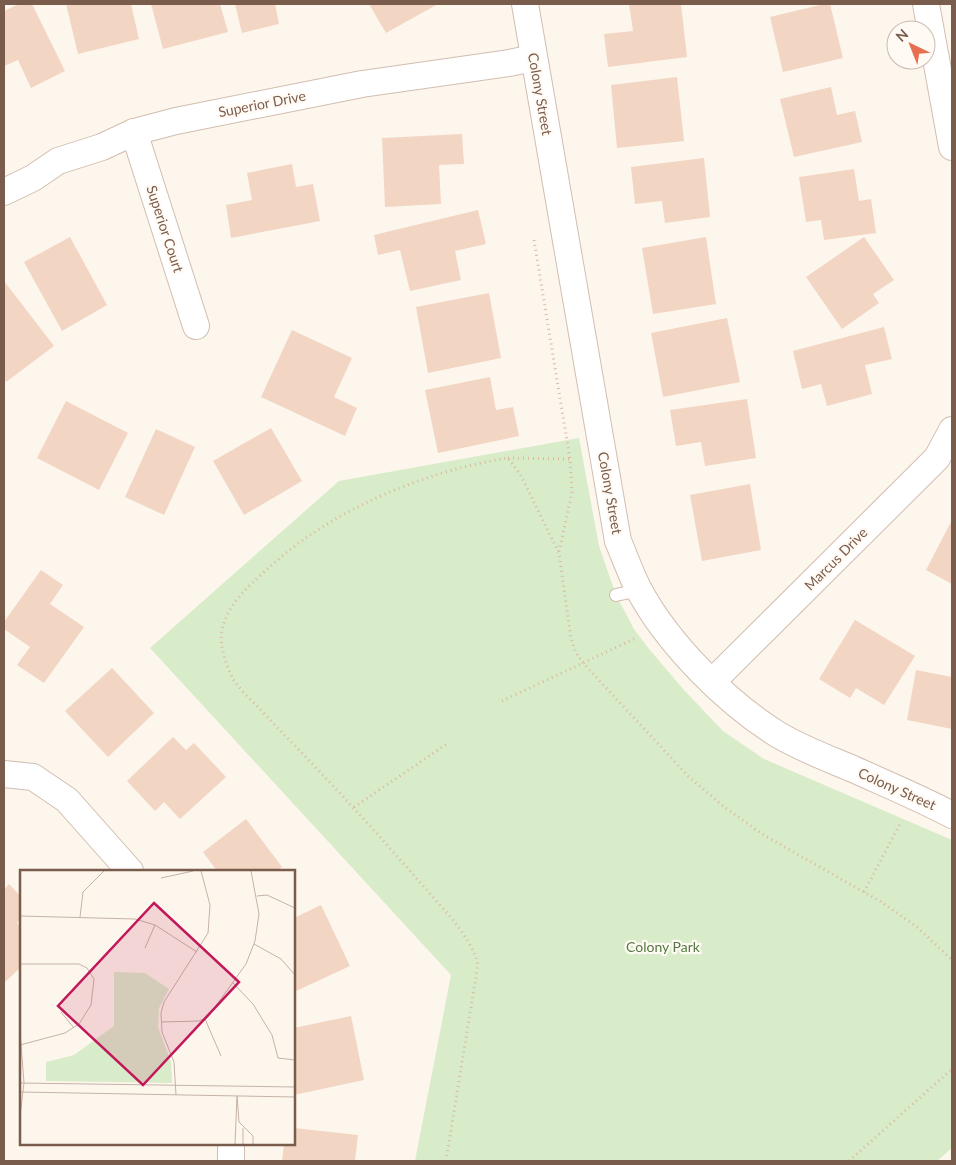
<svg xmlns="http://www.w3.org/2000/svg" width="956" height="1165" font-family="Lato,sans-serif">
	<rect width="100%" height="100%" fill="#fdf6ec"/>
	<path fill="#d8ecc9" d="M579 438 599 546 616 595 634 629 649 649 684 690 723 731 764 759 952 840V1148L937 1161H415L451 975 150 648 339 481Z"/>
	<g fill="#f3d5c3">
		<path d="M19 4H32L65 71 31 88 18 60 4 66V11Z"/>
		<path d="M66 4H131L139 39 78 54Z"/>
		<path d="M151 4H220L228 32 163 49Z"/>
		<path d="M235 4H275L279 24 242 33Z"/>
		<path d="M369 4H438L386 33Z"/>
		<path d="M629 4H681L687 57 608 67 604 34 633 31Z"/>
		<path d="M824 4H830L843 58 783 72 770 17Z"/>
		<path d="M677 77 684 141 617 148 611 85Z"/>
		<path d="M831 87 837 115 855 111 862 142 794 157 780 99Z"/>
		<path d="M462 134 464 164 439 165 441 204 385 207 382 138Z"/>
		<path d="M704 158 710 217 665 223 662 201 635 204 631 167Z"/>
		<path d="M292 164 296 187 313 184 320 221 231 238 226 205 252 200 247 173Z"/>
		<path d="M854 169 859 201 871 199 876 233 824 240 821 220 806 222 799 177Z"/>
		<path d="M478 210 486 244 455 251 461 280 410 291 400 250 378 255 374 235Z"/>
		<path d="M70 237 107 305 62 331 24 262Z"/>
		<path d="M706 237 716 304 653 314 642 248Z"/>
		<path d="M864 237 894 280 873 294 879 303 842 329 806 277Z"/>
		<path d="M4 281 54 346 6 382 4 379Z"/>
		<path d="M489 293 501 358 428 373 416 307Z"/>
		<path d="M727 318 740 382 663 397 651 333Z"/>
		<path d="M884 327 892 359 865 365 872 394 827 406 821 384 802 389 793 351Z"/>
		<path d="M292 330 352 358 334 397 357 408 345 436 261 397Z"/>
		<path d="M490 377 496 410 513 407 519 436 438 453 425 390Z"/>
		<path d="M747 399 756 458 705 466 701 442 676 446 670 410Z"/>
		<path d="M66 401 128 433 99 490 37 458Z"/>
		<path d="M271 428 302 481 244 515 213 461Z"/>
		<path d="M156 429 195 447 164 515 125 497Z"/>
		<path d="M750 484 761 550 702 561 690 495Z"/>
		<path d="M952 520V584L926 570Z"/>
		<path d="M41 570 63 585 50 604 84 627 44 683 17 665 30 647 4 629V622Z"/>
		<path d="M855 620 915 656 884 705 856 688 850 698 819 679Z"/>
		<path d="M112 668 154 713 108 757 65 711Z"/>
		<path d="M916 670 952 677V729L907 720Z"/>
		<path d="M173 737 186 750 194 743 226 777 180 819 164 802 155 811 127 781Z"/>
		<path d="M246 819 282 867 277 871H217L203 852Z"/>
		<path d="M9 884 21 897V919L17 923 21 928V967L4 983V890Z"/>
		<path d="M321 905 350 966 294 992V918Z"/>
		<path d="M351 1016 364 1080 294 1095V1028Z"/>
		<path d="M294 1128 358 1135 355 1161H282L284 1144H294Z"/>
	</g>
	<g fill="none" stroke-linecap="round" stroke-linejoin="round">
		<g stroke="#d1beb0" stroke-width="14">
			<path id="service" d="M616 595 639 590"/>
		</g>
		<g stroke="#d1beb0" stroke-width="28">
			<g id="minor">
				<path d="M525 4 618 541C625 557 631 575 639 590 668 644 726 702 777 734 800 748 827 758 853 769 886 784 920 798 952 815"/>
				<path d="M926 4 952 147"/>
				<path d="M134 132 196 326"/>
				<path d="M4 192 33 178 58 161 102 147 134 132 176 121 362 84 509 63 533 58"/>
				<path d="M712 682 937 458 952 430"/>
				<path d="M4 774 33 777 67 800 130 871"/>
				<path d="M231 1144V1161"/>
			</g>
		</g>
		<g stroke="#d9b8a5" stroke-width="3" stroke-dasharray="1 4" stroke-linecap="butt">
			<path d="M534 240 570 459"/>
			<path d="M508 458 570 459 572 492 559 552"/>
			<path d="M502 701 636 638"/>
			<path d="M354 807 447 744"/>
			<path d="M864 892 901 822"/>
			<path d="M446 1161 478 964C469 934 445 911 425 888 385 842 344 797 302 753 287 738 273 723 259 708 250 699 239 689 233 679 226 665 219 645 222 630 228 602 253 582 273 564 334 509 428 470 508 458L520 474 559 553 571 639 575 651 583 663 689 777 723 806 762 834 883 903 917 927 952 960"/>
			<path d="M849 1161 952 1069"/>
		</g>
		<use href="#service" stroke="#fff" stroke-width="12"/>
		<use href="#minor" stroke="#fff" stroke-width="26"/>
	</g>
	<g text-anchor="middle" stroke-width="4.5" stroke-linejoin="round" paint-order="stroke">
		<g font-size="14" fill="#7a5c4d" stroke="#fffaf3">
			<text transform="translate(540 94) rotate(80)" y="5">Colony Street</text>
			<text transform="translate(262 104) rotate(-11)" y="5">Superior Drive</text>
			<text transform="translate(165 229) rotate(72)" y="5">Superior Court</text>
			<text transform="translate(610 493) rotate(80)" y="5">Colony Street</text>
			<text transform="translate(836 559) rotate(-45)" y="5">Marcus Drive</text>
			<text transform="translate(897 789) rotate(24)" y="5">Colony Street</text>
		</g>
		<g font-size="14" fill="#537a41" stroke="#fffaf3">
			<text x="663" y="952">Colony Park</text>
		</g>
	</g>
	<g transform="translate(20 870)">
		<rect width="275" height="275" fill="#fdf6ec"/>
		<path d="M94 102 125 103 149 119 139 138 138 157 151 192 152 213 26 211V192L54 185 94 156Z" fill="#d8ecc9"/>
		<path fill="none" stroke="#c5b3a7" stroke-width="1" d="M141 8 173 1M237 26 247 25 275 38M0 46 115 49 135 55 177 82M60 47 63 22 84 1M234 74 261 89 275 105M125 78 135 55M0 94H59L67 98 74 109 71 135 59 154 45 163 0 175M213 113 233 134 252 165 258 188 275 190M41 142 54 158M185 149 201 186M141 152 179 151 188 147 226 94 235 71 239 44 231 1M0 162 4 213 0 246M0 213 275 217M0 222 275 227M156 225 154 192 142 162 141 143 144 132 188 63 190 35 181 1M217 226 219 252 233 266V274M215 274 217 226M223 274V258"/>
		<path fill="#c2185b" fill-opacity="0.15" stroke="#c2185b" stroke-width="2.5" d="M134 33 219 112 123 215 38 136Z"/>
		<rect width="275" height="275" fill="none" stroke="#7a5c4d" stroke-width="2.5"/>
	</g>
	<rect width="956" height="1165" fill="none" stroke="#7a5c4d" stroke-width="10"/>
	<g transform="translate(911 45) rotate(317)"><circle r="24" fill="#fffaf3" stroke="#cabbb1"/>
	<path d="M0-4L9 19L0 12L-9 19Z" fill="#e76f51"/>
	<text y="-8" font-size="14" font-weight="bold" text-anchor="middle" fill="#7a5c4d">N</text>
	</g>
</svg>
